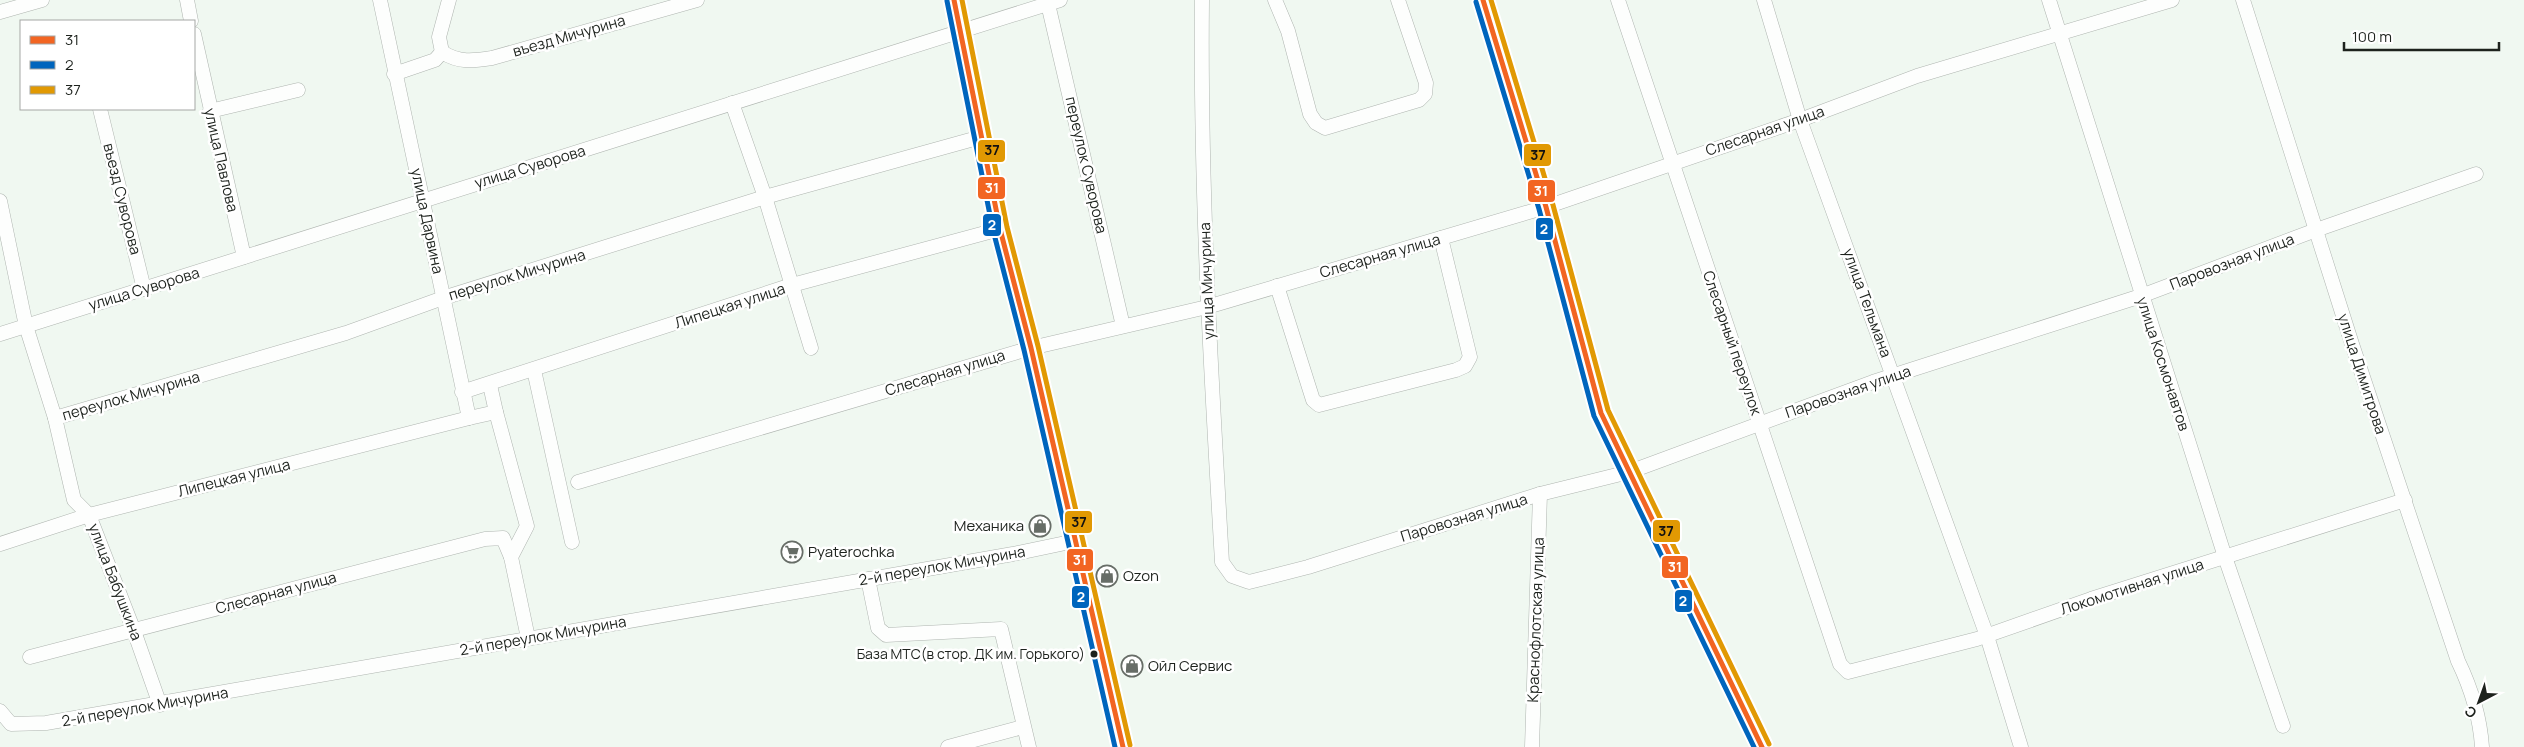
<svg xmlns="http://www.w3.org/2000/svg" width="2524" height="747" font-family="Manrope,sans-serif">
	<rect width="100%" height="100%" fill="#f0f8f1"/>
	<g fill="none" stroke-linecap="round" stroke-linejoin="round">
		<g stroke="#afb5b0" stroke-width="15">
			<g id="minor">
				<path d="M187 0 191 21"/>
				<path d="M380 0 469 418 496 412 527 526 511 557 528 638"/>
				<path d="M1202 0C1200 188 1211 374 1222 562L1232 576 1249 582 1308 567 1540 494 1629 472 1873 382 2141 296 2316 230 2476 174"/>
				<path d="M1275 0 1288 31 1310 114 1316 123 1325 128 1419 100 1425 94 1426 83 1398 0"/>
				<path d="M1618 0 1840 664 1848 672 1977 639 2091 599 2405 500"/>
				<path d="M1764 0 1800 120 1987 636 2021 747"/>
				<path d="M2049 0 2225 557 2283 726"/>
				<path d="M2243 0 2352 344 2458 661C2472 690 2480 716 2482 747"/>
				<path d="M1048 4 1123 326"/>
				<path d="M0 12 42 0"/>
				<path d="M194 34 244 257"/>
				<path d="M442 52 439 37 449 0"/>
				<path d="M394 74 435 60 442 52C459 63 473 61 492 58L697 0"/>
				<path d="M732 103 765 197 811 348"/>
				<path d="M100 109 144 289"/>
				<path d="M210 111 298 90"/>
				<path d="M0 201 26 326 55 418 74 500 89 515 134 631 160 705"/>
				<path d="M1277 286 1313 400 1319 405 1456 370 1465 366 1470 357 1441 238"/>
				<path d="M0 334 1060 0"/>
				<path d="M534 370 572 542"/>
				<path d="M490 385 496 412"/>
				<path d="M462 392 792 285 1000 229"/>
				<path d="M55 418 346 333 443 298 765 197 981 137"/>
				<path d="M578 482 1031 348 1207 307 1546 207 1800 120 1917 76 2172 0"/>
				<path d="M0 544 89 515 469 418"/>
				<path d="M868 579 878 628 886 635 1001 629 1029 747"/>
				<path d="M30 657 485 539 503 538 511 557"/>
				<path d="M0 711 11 724 46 723 1013 554 1075 541"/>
				<path d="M948 747 1023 727"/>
				<path d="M1532 747 1540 494"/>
			</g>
		</g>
		<g stroke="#afb5b0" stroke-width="19">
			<g id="major">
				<path d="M954 0 1000 229 1031 348 1123 747"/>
				<path d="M1483 0 1546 207 1601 413 1762 747"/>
			</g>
		</g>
		<use href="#minor" stroke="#fdfefd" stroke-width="14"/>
		<use href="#major" stroke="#fdfefd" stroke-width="18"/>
		<g stroke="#fff" stroke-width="9">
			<g id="bus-1">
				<path d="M954 0 1000 229 1031 348 1123 747"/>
				<path d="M1483 0 1546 207 1601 413 1762 747"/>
			</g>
		</g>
		<g stroke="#fff" stroke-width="9">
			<g id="bus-2">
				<path d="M947 1 993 230 1024 350 1115 747"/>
				<path d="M1476 2 1539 209 1594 416 1754 747"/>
			</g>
		</g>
		<g stroke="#fff" stroke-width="9">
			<g id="bus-3">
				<path d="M962 0 1007 227 1038 346 1130 745"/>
				<path d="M1491 0 1553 205 1608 410 1769 744"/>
			</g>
		</g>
		<use href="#bus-1" stroke="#f26522" stroke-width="5"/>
		<use href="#bus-2" stroke="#0065bd" stroke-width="5"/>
		<use href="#bus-3" stroke="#e19903" stroke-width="5"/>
	</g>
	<defs>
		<g id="shop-ring" transform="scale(1.125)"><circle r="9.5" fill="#fff" stroke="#676d67" stroke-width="1.5"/><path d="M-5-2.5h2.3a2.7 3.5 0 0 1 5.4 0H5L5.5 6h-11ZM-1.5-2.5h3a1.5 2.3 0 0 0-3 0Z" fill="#676d67"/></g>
		<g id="supermarket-ring" transform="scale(1.125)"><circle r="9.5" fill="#fff" stroke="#676d67" stroke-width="1.5"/><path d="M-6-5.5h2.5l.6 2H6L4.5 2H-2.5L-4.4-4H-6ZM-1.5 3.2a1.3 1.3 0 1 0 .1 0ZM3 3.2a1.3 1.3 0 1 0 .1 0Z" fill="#676d67"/></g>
	</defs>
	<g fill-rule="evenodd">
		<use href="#shop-ring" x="1040" y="526"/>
		<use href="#supermarket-ring" x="792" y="552"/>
		<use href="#shop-ring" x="1107" y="576"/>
		<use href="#shop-ring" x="1132" y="666"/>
	</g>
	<circle fill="#1d221d" stroke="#fff" stroke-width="2" cx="1094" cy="654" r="4.5"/>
	<g text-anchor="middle" stroke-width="5" stroke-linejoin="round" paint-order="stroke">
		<g font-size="14" fill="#1d221d" stroke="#fff" text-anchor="end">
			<text x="1085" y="659">База МТС(в стор. ДК им. Горького)</text>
		</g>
		<g font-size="15" fill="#1d221d" stroke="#fff">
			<text transform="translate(569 36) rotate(-16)" y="5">въезд Мичурина</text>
			<text transform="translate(1765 131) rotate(-19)" y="5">Слесарная улица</text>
			<text transform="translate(221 160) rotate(77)" y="5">улица Павлова</text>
			<text transform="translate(1086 165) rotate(77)" y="5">переулок Суворова</text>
			<text transform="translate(530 167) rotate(-17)" y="5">улица Суворова</text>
			<text transform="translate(122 199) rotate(76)" y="5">въезд Суворова</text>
			<text transform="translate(427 221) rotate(78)" y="5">улица Дарвина</text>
			<text transform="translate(1380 256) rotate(-16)" y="5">Слесарная улица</text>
			<text transform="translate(2232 262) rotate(-21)" y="5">Паровозная улица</text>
			<text transform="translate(517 275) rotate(-17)" y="5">переулок Мичурина</text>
			<text transform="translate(1207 281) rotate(-92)" y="5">улица Мичурина</text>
			<text transform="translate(144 289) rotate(-17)" y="5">улица Суворова</text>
			<text transform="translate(1867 303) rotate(70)" y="5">улица Тельмана</text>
			<text transform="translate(730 306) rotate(-18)" y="5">Липецкая улица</text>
			<text transform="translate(1732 343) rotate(71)" y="5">Слесарный переулок</text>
			<text transform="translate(2163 364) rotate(72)" y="5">улица Космонавтов</text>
			<text transform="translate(945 373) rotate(-17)" y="5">Слесарная улица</text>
			<text transform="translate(2362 374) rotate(72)" y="5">улица Димитрова</text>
			<text transform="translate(1848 392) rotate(-19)" y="5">Паровозная улица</text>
			<text transform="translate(131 396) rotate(-16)" y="5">переулок Мичурина</text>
			<text transform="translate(234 478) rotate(-14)" y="5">Липецкая улица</text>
			<text transform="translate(1464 518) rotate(-17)" y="5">Паровозная улица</text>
			<text transform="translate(942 566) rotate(-10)" y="5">2-й переулок Мичурина</text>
			<text transform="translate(115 582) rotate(69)" y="5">улица Бабушкина</text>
			<text transform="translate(2132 587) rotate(-18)" y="5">Локомотивная улица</text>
			<text transform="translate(276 593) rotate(-15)" y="5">Слесарная улица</text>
			<text transform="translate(1536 620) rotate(-88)" y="5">Краснофлотская улица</text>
			<text transform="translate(543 636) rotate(-10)" y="5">2-й переулок Мичурина</text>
			<text transform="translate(145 707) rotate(-10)" y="5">2-й переулок Мичурина</text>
		</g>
		<g font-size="15" fill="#1d221d" stroke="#fff" text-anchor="start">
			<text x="1024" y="531" text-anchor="end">Механика</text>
			<text x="808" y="557">Pyaterochka</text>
			<text x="1123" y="581">Ozon</text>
			<text x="1148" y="671">Ойл Сервис</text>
		</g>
	</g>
	<g stroke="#fff" stroke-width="2">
		<rect x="977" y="139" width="29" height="24" rx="5" fill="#e19903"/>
		<rect x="1523" y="143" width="29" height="24" rx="5" fill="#e19903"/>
		<rect x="977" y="176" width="29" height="24" rx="5" fill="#f26522"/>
		<rect x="1527" y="179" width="29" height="24" rx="5" fill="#f26522"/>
		<rect x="982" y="213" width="20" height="24" rx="5" fill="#0065bd"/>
		<rect x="1535" y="217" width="19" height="24" rx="5" fill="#0065bd"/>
		<rect x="1064" y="510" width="29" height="24" rx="5" fill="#e19903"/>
		<rect x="1652" y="519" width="29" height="24" rx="5" fill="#e19903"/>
		<rect x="1066" y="548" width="28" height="24" rx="5" fill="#f26522"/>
		<rect x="1661" y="555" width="28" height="24" rx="5" fill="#f26522"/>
		<rect x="1071" y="585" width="19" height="24" rx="5" fill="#0065bd"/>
		<rect x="1674" y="589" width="19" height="24" rx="5" fill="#0065bd"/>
	</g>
	<g font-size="14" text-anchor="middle" font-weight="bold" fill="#fff">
		<text x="992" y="193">31</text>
		<text x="1541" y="196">31</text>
		<text x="992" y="230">2</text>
		<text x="1544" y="234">2</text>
		<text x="1080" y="565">31</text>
		<text x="1675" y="572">31</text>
		<text x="1081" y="602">2</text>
		<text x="1683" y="606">2</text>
	</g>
	<g font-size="14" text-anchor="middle" font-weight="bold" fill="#111">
		<text x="992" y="155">37</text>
		<text x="1538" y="160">37</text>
		<text x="1079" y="527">37</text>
		<text x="1666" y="536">37</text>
	</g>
	<rect x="20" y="20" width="175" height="90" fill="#ffffff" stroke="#a5a7a5"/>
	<rect x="30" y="36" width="25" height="8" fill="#f26522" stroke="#a5a7a5"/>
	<text x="65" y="45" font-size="15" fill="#1d221d">31</text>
	<rect x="30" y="61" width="25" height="8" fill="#0065bd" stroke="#a5a7a5"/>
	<text x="65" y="70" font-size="15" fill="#1d221d">2</text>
	<rect x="30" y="86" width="25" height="8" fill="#e19903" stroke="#a5a7a5"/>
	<text x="65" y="95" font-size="15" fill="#1d221d">37</text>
	<g transform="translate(2479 702) rotate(221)" stroke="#ffffff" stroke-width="4" paint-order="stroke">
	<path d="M0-4L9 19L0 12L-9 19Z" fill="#1d221d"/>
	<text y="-8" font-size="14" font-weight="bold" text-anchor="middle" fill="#1d221d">С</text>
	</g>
	<path d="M2344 42v8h155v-8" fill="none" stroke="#1d221d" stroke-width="2.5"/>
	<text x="2352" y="42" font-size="15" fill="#1d221d" stroke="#ffffff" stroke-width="4" paint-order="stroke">100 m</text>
</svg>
